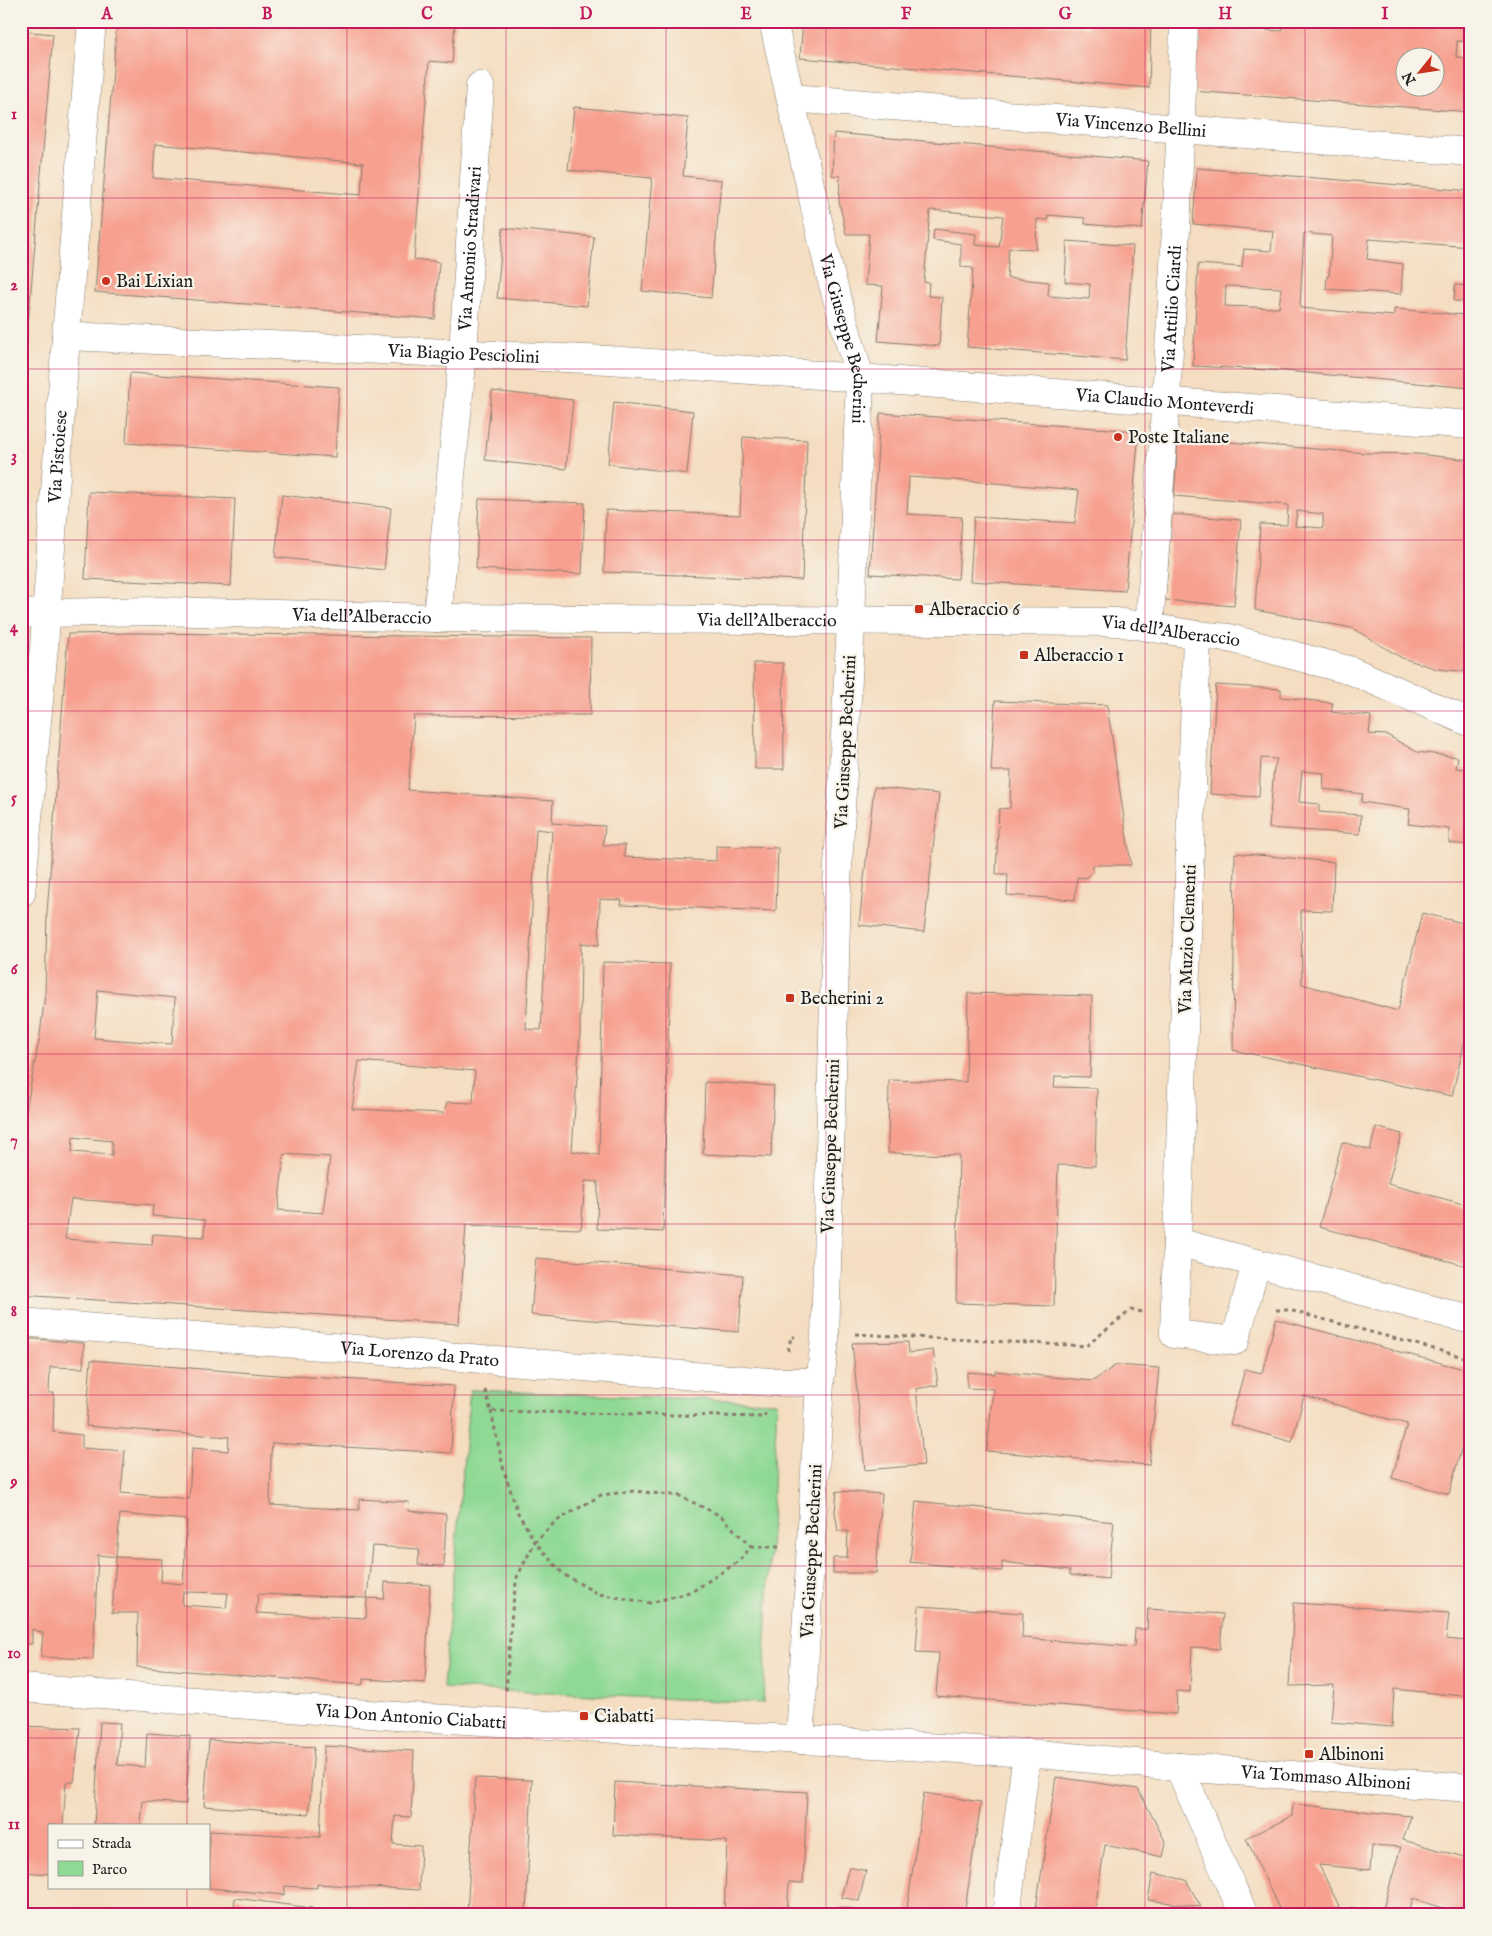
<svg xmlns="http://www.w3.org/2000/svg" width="1492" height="1936" font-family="'IM FELL English',serif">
	<rect width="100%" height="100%" fill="#f7f3e8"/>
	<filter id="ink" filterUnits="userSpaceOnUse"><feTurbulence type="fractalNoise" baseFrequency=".02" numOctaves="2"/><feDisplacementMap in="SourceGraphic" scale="10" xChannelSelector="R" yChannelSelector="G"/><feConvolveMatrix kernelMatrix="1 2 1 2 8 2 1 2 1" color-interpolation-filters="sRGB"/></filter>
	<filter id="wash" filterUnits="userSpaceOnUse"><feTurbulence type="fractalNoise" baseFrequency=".0096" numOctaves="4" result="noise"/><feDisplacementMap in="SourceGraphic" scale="20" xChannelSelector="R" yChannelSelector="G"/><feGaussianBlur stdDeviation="1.12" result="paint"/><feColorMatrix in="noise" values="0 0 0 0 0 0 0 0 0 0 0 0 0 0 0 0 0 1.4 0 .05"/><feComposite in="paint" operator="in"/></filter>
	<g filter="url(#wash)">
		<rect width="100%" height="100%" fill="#f4ddc0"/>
		<path fill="#8fd994" stroke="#567a58" d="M470 1390 777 1402 763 1703 443 1688Z"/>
		<g id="blocks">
			<g fill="#f7a08f" fill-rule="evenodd">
				<path d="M117 21H455L452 63 429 61 414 259 439 262 435 319 95 292ZM155 144 363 163 361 195 153 178Z"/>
				<path d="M803 21H1003L1089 27V21H1151L1149 88 800 58Z"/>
				<path d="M1283 21H1470L1471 112 1192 91 1197 26 1282 31ZM1457 41 1468 42 1467 58 1456 57ZM1404 58H1434V88H1404Z"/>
				<path d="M21 31 53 34 23 383H21Z"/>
				<path d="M574 107 688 118 683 176 721 180 711 298 642 291 652 178 568 170Z"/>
				<path d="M834 133 1148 161 1142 229 1085 224V218L1048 215V220L1037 219 1036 249 1009 248 1007 278 1049 282 1048 296 1089 299 1090 284 1065 282 1067 241 1133 246 1125 360 967 347 973 268 961 267V244L933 240 934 229 976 234 975 245 999 247 1003 216 930 210 924 282 929 283 928 296 942 297 939 346 878 341 883 286 865 285 869 234H846L839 201 840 176 832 175Z"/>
				<path d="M1197 168 1471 191V247L1369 239 1367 259 1403 264 1401 294 1326 289 1327 276H1329L1332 236 1304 233 1300 308 1394 316V309L1466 315 1465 326H1471V388L1286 371 1193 366 1198 264 1242 267 1244 249 1271 251 1273 231 1193 224ZM1226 286 1281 288 1279 308 1225 306Z"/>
				<path d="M503 228 594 237 587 306 497 298Z"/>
				<path d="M1455 285 1471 286 1469 302 1454 301Z"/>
				<path d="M130 373 339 387 335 457 126 443Z"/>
				<path d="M492 391 573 400 566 469 485 460Z"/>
				<path d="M614 402 693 411 687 474 608 464Z"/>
				<path d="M880 413 1139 431 1125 591 970 581 974 517 1075 523 1079 490 982 482 909 477 907 514 962 517 958 579 870 574Z"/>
				<path d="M743 437 807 440 802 580 604 572 606 510 740 515Z"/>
				<path d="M1178 438 1366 453 1417 454 1471 460V672L1437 669 1402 658 1352 628 1255 610 1260 524 1287 525 1288 505 1174 496ZM1297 511 1323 514V528L1295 526Z"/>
				<path d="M89 492 235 499 231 586 85 579Z"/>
				<path d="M282 495 391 508 384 570 275 557Z"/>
				<path d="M479 499 585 503 582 574 476 569Z"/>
				<path d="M1172 514 1241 520 1234 606 1165 600Z"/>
				<path d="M136 633 591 638 590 715 414 716 408 790 553 801 552 823 605 826 603 845H625L624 857 716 861V846L778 848 776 911 621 905 622 900 600 899 599 945 581 943 580 1033 572 1151 599 1155 603 962 670 964 663 1232 597 1229 598 1182 585 1181 581 1229 466 1225 459 1324 21 1295V1137L40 1035 45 994 47 913 68 634ZM536 829 552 831 541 1030 526 1029ZM98 990 175 998 172 1044 94 1038ZM359 1061 475 1071 473 1103 447 1102 444 1113 352 1109ZM73 1137 112 1141V1155L72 1152ZM284 1154 330 1157 323 1213 278 1210ZM71 1199 153 1205 152 1216 205 1220 204 1237 153 1234 152 1245 65 1239Z"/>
				<path d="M754 663H783L784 769H755Z"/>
				<path d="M1216 685 1281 689V697L1333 703 1331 712 1371 716 1369 734 1387 735 1417 752 1458 757 1456 768 1471 770V845L1449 843V829L1408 824 1410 809 1361 802 1363 794 1323 789 1324 773 1302 771 1299 802 1319 804V812L1361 815 1360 834 1269 828 1274 768 1277 759 1261 758 1259 797 1210 794Z"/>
				<path d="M995 701 1107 705 1131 865H1093V872L1086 878 1077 877 1075 900 1007 895 1008 874H996L999 809 1010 808 1011 771H991Z"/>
				<path d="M874 787 939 794 924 932 859 925Z"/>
				<path d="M1235 853 1334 862 1332 911 1301 910 1302 984 1398 1011 1422 913 1471 925V1014L1452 1096 1233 1050Z"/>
				<path d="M968 993 1092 996 1090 1077 1055 1076 1054 1087 1097 1088 1095 1166 1058 1165 1054 1306 956 1303 959 1155 888 1153 889 1080 966 1082Z"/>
				<path d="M705 1082 774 1086 771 1157 703 1154Z"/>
				<path d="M1376 1127 1402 1134 1388 1184 1467 1205 1471 1194V1267L1319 1227 1342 1142 1370 1150Z"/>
				<path d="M536 1258 743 1275 739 1332 531 1315Z"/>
				<path d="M1276 1319 1471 1371V1413L1449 1494 1392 1478 1407 1424 1304 1396 1292 1442 1230 1424 1245 1369 1262 1373Z"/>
				<path d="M21 1338 84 1343 83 1368 50 1367 49 1393H54L53 1432 82 1435V1448L125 1451 121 1493 189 1499 192 1448 228 1451 229 1437 86 1426 91 1360 277 1375 454 1386 451 1453 272 1443 271 1454 270 1505 359 1510V1499L409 1502 408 1511 446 1514 444 1566 418 1565 419 1549 372 1546 367 1598 384 1599 385 1582 430 1585 425 1683 364 1679 362 1685 137 1667 138 1613H112L116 1557 162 1559 161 1582 183 1584 187 1520 120 1514 116 1557 98 1555 93 1659 41 1657 43 1633 32 1629V1644L21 1643ZM183 1592 228 1593 226 1608 182 1605ZM258 1594 367 1598 366 1618 256 1613Z"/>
				<path d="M908 1342 909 1353 933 1350 938 1385 916 1389 924 1465 865 1470 852 1343Z"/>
				<path d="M1116 1365 1159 1368 1149 1465 987 1451 993 1389 967 1388V1372L995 1374V1371L1093 1381Z"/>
				<path d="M837 1491 882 1494 876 1573H833V1558H847L848 1531H838L835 1512Z"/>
				<path d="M916 1501 1114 1522 1108 1579 1070 1575V1570L1002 1562V1571L910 1562Z"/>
				<path d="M1294 1603 1449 1613 1446 1639 1467 1641 1471 1620V1697L1394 1689 1392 1727 1331 1722 1334 1685 1289 1686Z"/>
				<path d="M919 1606 1023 1613 1022 1638 1134 1647 1135 1629H1147L1148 1609 1223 1614 1220 1649 1192 1647 1190 1692 1177 1691 1176 1714 936 1696 939 1653 916 1652Z"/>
				<path d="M100 1722 120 1723 117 1765 145 1767 147 1733 190 1736 186 1804 143 1801 141 1825H94Z"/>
				<path d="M21 1726 80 1728 74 1782H66L63 1825H49V1874L21 1872Z"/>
				<path d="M209 1740 314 1747 309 1814 204 1806Z"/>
				<path d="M324 1746 414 1751 411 1817 395 1816 393 1844 421 1846 419 1890 317 1884V1888L285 1886 284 1895 209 1888V1831L320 1837Z"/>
				<path d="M1056 1777 1138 1789 1166 1843 1163 1857 1105 1845 1094 1915H1035Z"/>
				<path d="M475 1778 532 1780 526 1915H467Z"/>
				<path d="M615 1782 807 1792 803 1883 789 1882 787 1915H724L727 1841 613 1835Z"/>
				<path d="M924 1793 981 1802 964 1915H906Z"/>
				<path d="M1293 1804 1411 1816 1403 1840 1471 1859V1915H1442L1444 1908 1413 1899 1409 1915H1381L1401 1847 1372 1845 1370 1870 1319 1865 1339 1906 1321 1915H1282L1246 1838 1292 1816Z"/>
				<path d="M849 1867 866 1871 859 1901 841 1897Z"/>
				<path d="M1153 1873 1186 1880 1201 1907 1148 1900Z"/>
				<path d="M235 1898 312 1908 311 1915H233Z"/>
				<path d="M838 1907 854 1909 853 1915H835Z"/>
				<path d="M1351 1907 1372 1914V1915H1349Z"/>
			</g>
		</g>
	</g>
	<g filter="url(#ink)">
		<use href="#blocks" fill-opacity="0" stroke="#887c6e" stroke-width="1"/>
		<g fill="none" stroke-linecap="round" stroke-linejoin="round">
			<g stroke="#887c6e" stroke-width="29">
				<g id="minor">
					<path id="s1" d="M773 21 830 274 860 378 851 622 837 885 825 1340 820 1382 800 1740"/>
					<path id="s2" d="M791 98 1471 152"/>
					<path id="s3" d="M66 336 609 360 860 378 1471 425"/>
					<path d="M21 614 46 613"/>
					<path id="s4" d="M437 618 463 353 480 86"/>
					<path id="s5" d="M1149 627C1165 425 1179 224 1184 21"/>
					<path d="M1197 635 1177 1242 1471 1320"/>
					<path d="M1177 1242 1174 1334 1235 1341 1256 1264"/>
					<path id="s6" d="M21 1322 770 1382H820"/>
					<path id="s7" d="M21 1688 396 1716 1027 1753 1179 1767 1471 1788"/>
					<path d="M1179 1767 1244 1915"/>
					<path d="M1006 1915 1027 1753"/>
				</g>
			</g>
			<g stroke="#887c6e" stroke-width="29">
				<g id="tertiary">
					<path id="s8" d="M46 613 157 611 437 618 1117 622 1197 635 1229 638 1352 671 1471 723"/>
					<path id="s9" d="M21 893 44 647 66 336 92 21"/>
				</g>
			</g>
			<g stroke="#887c6e" stroke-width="3" stroke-dasharray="4 4" stroke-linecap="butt">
				<path d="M1276 1310H1289L1471 1359"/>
				<path d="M855 1334 1086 1346 1131 1310 1143 1312"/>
				<path d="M788 1351 791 1337H795"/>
				<path d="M485 1390 491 1411 765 1417V1412"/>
				<path d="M491 1411 504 1471 518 1513 535 1542 563 1574 598 1594 650 1603 693 1591 739 1561 751 1547 721 1516 680 1496 634 1491 601 1495 555 1522 535 1542 517 1577 512 1610 506 1691"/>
				<path d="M751 1547H780"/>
			</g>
			<use href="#minor" stroke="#fff" stroke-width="28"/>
			<use href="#tertiary" stroke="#fff" stroke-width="28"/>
		</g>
	</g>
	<path fill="none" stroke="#c2185b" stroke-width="1" stroke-opacity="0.55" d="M187 21V1825M347 21V1915M506 21V1915M666 21V1915M826 21V1915M986 21V1915M1145 21V1915M1305 21V1915M21 198H1471M21 369H1471M21 540H1471M21 711H1471M21 882H1471M21 1054H1471M21 1224H1471M21 1395H1471M21 1566H1471M21 1738H1471M187 1887V1915"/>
	<g fill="#c8321e" stroke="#f7f3e8" stroke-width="2">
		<circle cx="106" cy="281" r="5"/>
		<circle cx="1118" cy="437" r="5"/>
		<rect x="914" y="604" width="10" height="10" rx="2.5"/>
		<rect x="1019" y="650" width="10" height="10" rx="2.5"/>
		<rect x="785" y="993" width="10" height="10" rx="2.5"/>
		<rect x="579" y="1711" width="10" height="10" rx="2.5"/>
		<rect x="1304" y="1749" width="10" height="10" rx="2.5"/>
	</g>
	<g text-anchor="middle" stroke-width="4.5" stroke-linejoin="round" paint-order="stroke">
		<g font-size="18" fill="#1c1c1c" stroke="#f7f3e8">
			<text dy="6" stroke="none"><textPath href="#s2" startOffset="341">Via Vincenzo Bellini</textPath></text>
			<text dy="6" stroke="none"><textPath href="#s4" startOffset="371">Via Antonio Stradivari</textPath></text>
			<text dy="6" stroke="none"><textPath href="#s5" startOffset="319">Via Attilio Ciardi</textPath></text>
			<text dy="6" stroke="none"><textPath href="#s1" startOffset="326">Via Giuseppe Becherini</textPath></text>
			<text dy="6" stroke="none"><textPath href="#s3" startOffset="398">Via Biagio Pesciolini</textPath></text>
			<text dy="6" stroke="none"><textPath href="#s3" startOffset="1101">Via Claudio Monteverdi</textPath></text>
			<text dy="6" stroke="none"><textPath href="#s9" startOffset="438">Via Pistoiese</textPath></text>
			<text dy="6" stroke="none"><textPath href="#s8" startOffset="316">Via dell'Alberaccio</textPath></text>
			<text dy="6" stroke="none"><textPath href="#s8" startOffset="721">Via dell'Alberaccio</textPath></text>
			<text dy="6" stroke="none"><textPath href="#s8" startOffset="1126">Via dell'Alberaccio</textPath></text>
			<text transform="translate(845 742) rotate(-87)" y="6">Via Giuseppe Becherini</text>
			<text transform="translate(1187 939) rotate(-88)" y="6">Via Muzio Clementi</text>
			<text transform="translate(830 1146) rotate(-88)" y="6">Via Giuseppe Becherini</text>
			<text dy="6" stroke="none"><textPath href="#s6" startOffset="400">Via Lorenzo da Prato</textPath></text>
			<text transform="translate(811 1551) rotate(-87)" y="6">Via Giuseppe Becherini</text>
			<text dy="6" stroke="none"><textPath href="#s7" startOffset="391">Via Don Antonio Ciabatti</textPath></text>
			<text dy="6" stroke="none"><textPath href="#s7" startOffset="1308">Via Tommaso Albinoni</textPath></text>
		</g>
		<g font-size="18" fill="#1c1c1c" stroke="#f7f3e8" text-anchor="start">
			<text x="116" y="287">Bai Lixian</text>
			<text x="1128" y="443">Poste Italiane</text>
			<text x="929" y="615">Alberaccio 6</text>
			<text x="1034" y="661">Alberaccio 1</text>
			<text x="800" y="1004">Becherini 2</text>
			<text x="594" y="1722">Ciabatti</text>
			<text x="1319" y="1760">Albinoni</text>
		</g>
	</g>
	<rect width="1492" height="1936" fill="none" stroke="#f7f3e8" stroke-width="55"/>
	<rect x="48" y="1824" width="162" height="65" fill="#f7f3e8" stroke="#9f9d96"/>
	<rect x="58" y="1840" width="25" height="8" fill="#ffffff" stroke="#9f9d96"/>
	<text x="92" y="1848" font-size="15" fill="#1c1c1c">Strada</text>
	<rect x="58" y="1861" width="25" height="15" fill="#8fd994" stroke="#9f9d96"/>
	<text x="92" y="1874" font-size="15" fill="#1c1c1c">Parco</text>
	<g transform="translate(1420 72) rotate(240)"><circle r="24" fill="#f7f3e8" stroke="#9f9d96"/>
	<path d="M0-4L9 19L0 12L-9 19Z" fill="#c8321e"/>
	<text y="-8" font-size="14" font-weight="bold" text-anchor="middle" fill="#1c1c1c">N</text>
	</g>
	<rect x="28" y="28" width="1436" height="1880" fill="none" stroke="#c2185b" stroke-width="2"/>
	<g font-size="16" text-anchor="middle" font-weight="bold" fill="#c2185b">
		<text x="107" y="19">A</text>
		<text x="267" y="19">B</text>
		<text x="427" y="19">C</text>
		<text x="586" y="19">D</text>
		<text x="746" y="19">E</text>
		<text x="906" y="19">F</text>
		<text x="1065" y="19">G</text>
		<text x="1225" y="19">H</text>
		<text x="1385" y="19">I</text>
		<text x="14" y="119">1</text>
		<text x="14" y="290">2</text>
		<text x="14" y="461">3</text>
		<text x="14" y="632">4</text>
		<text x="14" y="803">5</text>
		<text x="14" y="974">6</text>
		<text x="14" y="1145">7</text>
		<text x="14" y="1316">8</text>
		<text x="14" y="1487">9</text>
		<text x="14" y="1658">10</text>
		<text x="14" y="1829">11</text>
	</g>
</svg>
